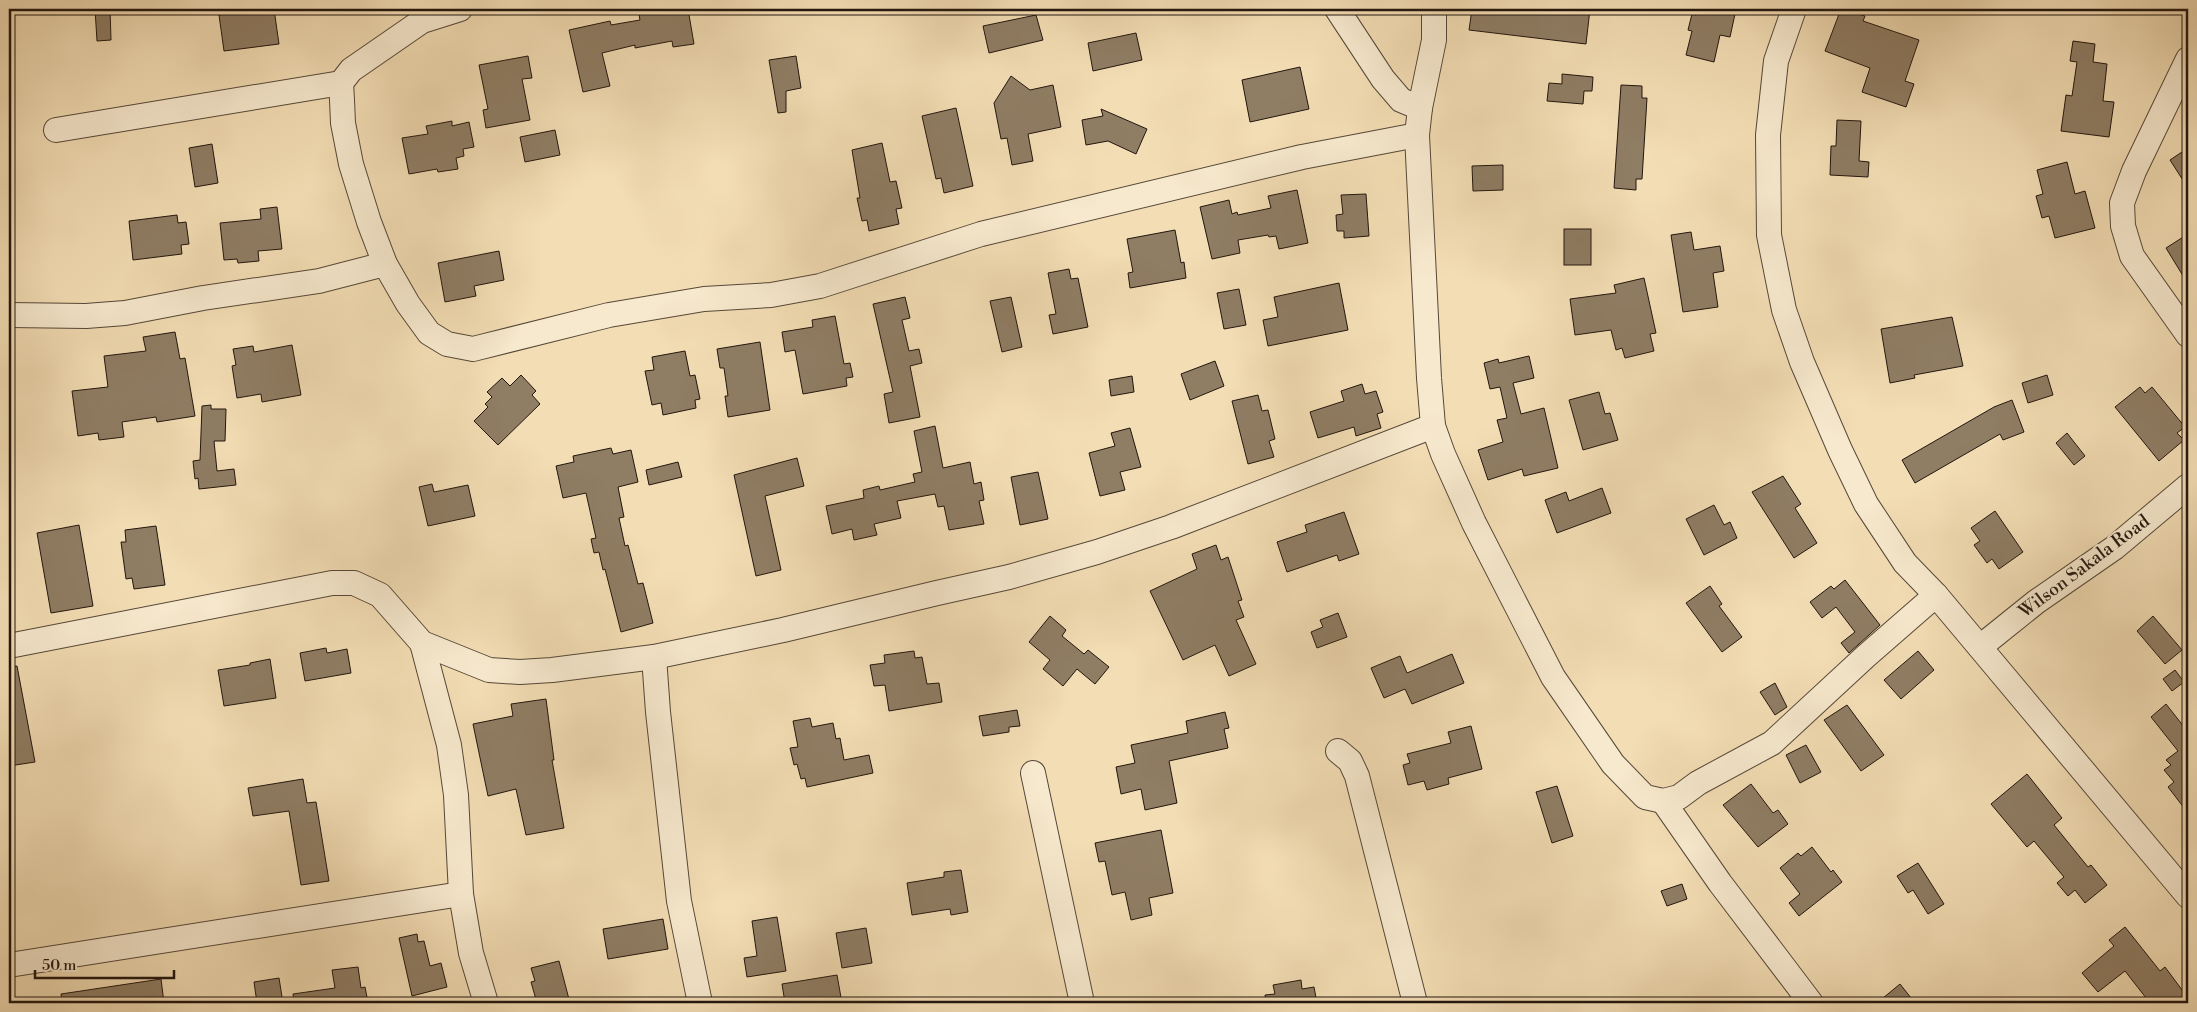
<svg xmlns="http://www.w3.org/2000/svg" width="2197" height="1012" font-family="'Libre Bodoni',serif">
	<rect width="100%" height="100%" fill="#f3ddb4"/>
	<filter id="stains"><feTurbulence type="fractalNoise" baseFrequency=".004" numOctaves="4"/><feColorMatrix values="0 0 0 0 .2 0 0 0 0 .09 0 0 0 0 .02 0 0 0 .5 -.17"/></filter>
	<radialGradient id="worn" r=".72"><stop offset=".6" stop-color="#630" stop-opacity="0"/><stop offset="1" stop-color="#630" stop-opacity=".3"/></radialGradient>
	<g fill="#8f7d64" stroke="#22160e">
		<path d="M95 9H110L111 40 97 41Z"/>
		<path d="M225 9H274L279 44 224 51 219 15 226 14Z"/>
		<path d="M638 9H688L694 44 673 47 672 41 635 48V45L602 53 610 86 583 92 569 30 610 21 611 25 640 20Z"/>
		<path d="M1472 9H1590L1586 44 1469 30Z"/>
		<path d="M1697 9H1713L1735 14 1730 37 1720 35 1714 62 1686 55 1692 31 1688 30 1692 14 1696 15Z"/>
		<path d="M1841 9 1865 16 1863 21 1919 40 1905 81 1914 84 1906 107 1862 92 1870 68 1825 51Z"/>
		<path d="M1036 15 1043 40 989 53 983 26Z"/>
		<path d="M1136 33 1142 60 1093 71 1088 43Z"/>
		<path d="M2073 41 2095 44 2093 62 2107 64 2103 101 2114 102 2109 137 2061 131 2066 95 2072 96 2077 62 2070 61Z"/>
		<path d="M528 56 532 78 522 79 530 120 486 128 483 110 488 109 479 65Z"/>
		<path d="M796 56 801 88 786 91V112L778 113 769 60Z"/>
		<path d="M1300 67 1309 109 1250 122 1242 80Z"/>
		<path d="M1562 74 1593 77 1592 91H1584L1583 104 1547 101 1549 83 1562 84Z"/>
		<path d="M1011 76 1030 90 1053 85 1061 127 1028 134 1033 161 1012 165 1007 138 1001 139 994 103Z"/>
		<path d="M1621 85 1642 86V98H1647L1642 179H1636V190L1614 188Z"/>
		<path d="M956 108 973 186 944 193 941 178 936 179 922 116Z"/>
		<path d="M1101 109 1147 129 1136 154 1108 141 1086 145 1082 120 1103 116Z"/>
		<path d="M1837 120 1861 121 1859 161 1869 162 1868 177 1830 175 1831 146H1836Z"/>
		<path d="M452 121V126L469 122 474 147 463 149 464 156 456 158 458 169 438 172 437 169 409 174 402 138 428 134 426 126Z"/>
		<path d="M555 130 560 155 525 162 520 137Z"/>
		<path d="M882 143 890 182 896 181 902 208 896 209 899 224 869 231 867 220 862 221 857 198H860L852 150Z"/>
		<path d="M212 144 218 183 195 187 189 148Z"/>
		<path d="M2188 148V188L2170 160Z"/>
		<path d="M2067 162 2075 194 2085 191 2095 228 2055 238 2049 216 2042 218 2036 196 2043 194 2037 170Z"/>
		<path d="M1503 165V190L1473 191 1472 166Z"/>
		<path d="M1297 190 1308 243 1279 249 1276 236 1269 237 1268 235 1238 240 1240 253 1212 259 1200 207 1229 200 1232 214 1237 212 1238 215 1271 208 1268 196Z"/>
		<path d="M1366 194 1369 236 1344 238V231H1337L1336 215 1343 214 1341 195Z"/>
		<path d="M277 207 282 249 258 251 259 261 238 263 237 259 224 260 220 223 261 219 260 209Z"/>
		<path d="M177 215 178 223 186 222 189 244 181 245 182 254 133 260 129 221Z"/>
		<rect x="1564" y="229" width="27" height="36"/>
		<path d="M1175 230 1181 263 1184 262 1186 278 1130 288 1128 273 1133 272 1127 239Z"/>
		<path d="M1691 232 1694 250 1720 246 1724 271 1713 273 1718 307 1683 312 1671 235Z"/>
		<path d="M2188 234V284L2166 248Z"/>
		<path d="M499 251 504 280 474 286 476 296 445 302 438 263Z"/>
		<path d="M1069 269 1071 279 1078 278 1088 327 1053 334 1049 315 1056 314 1048 273Z"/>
		<path d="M1644 278 1656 333 1650 334 1654 351 1625 358 1622 348 1616 350 1611 330 1575 335 1570 299 1616 293 1614 285Z"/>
		<path d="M1339 283 1348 330 1268 346 1263 320 1278 317 1274 297Z"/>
		<path d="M1239 289 1246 325 1224 329 1217 293Z"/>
		<path d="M905 297 910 318 902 320 909 351 919 349 922 363 910 366 920 417 889 423 884 394 893 392 873 304Z"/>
		<path d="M1011 297 1022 347 1002 352 990 301Z"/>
		<path d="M835 316 844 364 850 363 853 377 846 378 847 386 803 394 795 350 785 352 782 332 813 327 812 320Z"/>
		<path d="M1952 317 1963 366 1914 375 1915 378 1890 383 1881 329Z"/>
		<path d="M175 332 180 359 185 358 195 416 157 422 156 417 122 422 124 437 99 440 98 433 78 436 72 391 108 387 104 356 146 351 143 337Z"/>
		<path d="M760 342 770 410 728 417 725 396H728L724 368H720L717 349Z"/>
		<path d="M292 345 301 395 262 402 261 394 237 398 232 366 236 365 233 349 253 346 254 352Z"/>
		<path d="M685 351 690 376 695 375 700 399 695 400 696 408 663 415 661 403 652 405 645 371 654 370 652 357Z"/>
		<path d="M1529 356 1534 378 1513 383 1521 414 1544 408 1558 468 1524 476 1522 469 1488 480 1478 450 1503 442 1497 420 1507 418 1500 387 1490 389 1484 363 1498 359 1499 363Z"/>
		<path d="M1215 361 1224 386 1190 400 1181 374Z"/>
		<path d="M521 375 536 391 532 395 540 404 498 445 474 421 488 407 485 404 492 397 487 392 502 378 510 386Z"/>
		<path d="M2047 375 2053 395 2028 403 2022 383Z"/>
		<path d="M1132 376 1134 392 1111 396 1109 380Z"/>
		<path d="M1362 384 1365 394 1376 391 1383 412 1377 414 1381 428 1356 436 1354 427 1318 438 1310 412 1344 401 1341 391Z"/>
		<path d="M2140 387 2145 393 2152 387 2185 427 2177 433 2184 440 2159 461 2115 407Z"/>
		<path d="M1599 392 1605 414 1610 413 1618 440 1583 450 1569 400Z"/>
		<path d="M1258 395 1262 411 1268 410 1275 439 1269 441 1274 457 1248 464 1232 401Z"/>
		<path d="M2012 400 2024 432 2003 440 2000 434 1915 483 1902 460 1994 407Z"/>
		<path d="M211 405V409H226L225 441H214L217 471 234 469 236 485 199 489 198 478 195 479 193 461 200 460 202 406Z"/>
		<path d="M935 426 943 468 970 462 974 484 981 482 984 500 979 501 984 524 949 530 944 506 938 507 935 494 897 501 901 518 874 524 877 535 854 540 852 529 832 534 826 506 864 498 863 490 879 486 880 490 915 482 913 474 922 472 914 431Z"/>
		<path d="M1130 428 1141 467 1120 472 1125 490 1100 496 1089 453 1115 446 1111 433Z"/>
		<path d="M2067 433 2085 456 2074 465 2056 443Z"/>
		<path d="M611 448 613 454 631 450 638 482 618 487 624 517 619 518 625 546 628 545 638 584 643 583 653 623 621 632 605 569 603 570 599 552 594 553 591 539 596 538 586 493 563 498 556 466 574 462 573 456Z"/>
		<path d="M797 458 804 486 765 496 781 570 756 576 734 475Z"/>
		<path d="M678 462 682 477 649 485 646 470Z"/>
		<path d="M1038 472 1048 519 1020 525 1011 477Z"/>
		<path d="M1783 476 1801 504 1795 508 1817 543 1794 558 1752 492Z"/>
		<path d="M432 484 434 492 468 485 475 516 428 526 419 487Z"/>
		<path d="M1602 488 1611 513 1557 533 1545 500 1566 492 1569 501Z"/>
		<path d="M1714 505 1724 525 1730 522 1737 538 1704 555 1686 519Z"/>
		<path d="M1995 511 2023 552 1999 569 1992 559 1987 563 1974 545 1980 541 1971 528Z"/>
		<path d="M1344 512 1359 554 1339 561 1337 555 1287 572 1277 542 1307 532 1305 525Z"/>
		<path d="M79 525 93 606 51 613 37 533Z"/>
		<path d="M156 526 165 585 134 589 132 578 126 579 121 542H126L125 530Z"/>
		<path d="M1216 545 1221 560 1228 557 1242 600 1238 601 1244 617 1236 620 1256 664 1229 676 1215 645 1183 660 1150 591 1197 569 1192 554Z"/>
		<path d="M1845 580 1880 625 1849 653 1841 643 1855 632 1836 607 1822 618 1810 602 1831 586 1834 589Z"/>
		<path d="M1710 586 1722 604 1719 606 1742 637 1722 652 1686 603Z"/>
		<path d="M1338 613 1347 637 1317 648 1311 632 1323 627 1320 620Z"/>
		<path d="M1050 616 1066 630 1062 636 1084 654 1088 650 1109 667 1095 684 1077 669 1063 686 1043 669 1050 660 1029 642Z"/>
		<path d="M2153 616 2182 650 2165 664 2137 631Z"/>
		<path d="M326 648 327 653 347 649 351 673 305 681 300 653Z"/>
		<path d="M914 651 915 658 922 657 927 684 939 683 942 702 889 711 885 685 874 686 870 665 885 663 884 655Z"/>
		<path d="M1918 651 1934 670 1901 699 1884 680Z"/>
		<path d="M1452 654 1464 683 1412 704 1405 689 1384 698 1371 668 1400 656 1407 673Z"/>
		<path d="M270 659 276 698 224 706 218 670 250 665V663Z"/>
		<path d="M17 666 35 762 9 766V667Z"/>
		<path d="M2175 670 2184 682 2172 691 2163 679Z"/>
		<path d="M1775 683 1787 707 1775 715 1760 692Z"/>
		<path d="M546 699 554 760H552L564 828 526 835 516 789 488 796 473 724 513 716 511 704Z"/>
		<path d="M2166 704 2188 732V813L2168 787 2174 782 2164 770 2171 765 2166 760 2178 751 2151 717Z"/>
		<path d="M1847 705 1884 755 1861 771 1824 720Z"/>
		<path d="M1017 710 1020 726 1009 727V732L983 736 979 716Z"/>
		<path d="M1225 712 1229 728 1224 729 1228 748 1169 761 1177 803 1145 810 1141 789 1121 794 1116 767 1135 763 1131 745 1188 733 1186 721Z"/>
		<path d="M810 718 812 727 833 723 836 739 840 738 844 760 869 755 873 773 807 787 805 778 801 779 797 764 794 765 790 748 798 747 793 721Z"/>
		<path d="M1471 726 1482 769 1448 778 1449 784 1427 790 1424 781 1408 785 1403 765 1410 763 1407 754 1451 743 1448 732Z"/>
		<path d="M1806 745 1821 772 1800 783 1786 755Z"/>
		<path d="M2027 774 2062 818 2054 825 2088 867 2091 865 2107 885 2085 903 2075 890 2068 896 2057 883 2064 877 2034 841 2027 847 1991 804Z"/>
		<path d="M303 779 307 803 316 802 329 881 301 885 289 811 253 816 248 788Z"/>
		<path d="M1751 784 1773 813 1778 810 1788 824 1758 847 1723 805Z"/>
		<path d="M1557 786 1573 836 1552 843 1536 792Z"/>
		<path d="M1161 830 1173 893 1149 898 1152 915 1131 920 1125 892 1112 895 1105 861 1099 862 1095 843Z"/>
		<path d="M1812 847 1831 872 1833 870 1842 882 1799 916 1789 903 1800 894 1780 868 1798 853 1801 856Z"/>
		<path d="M1918 863 1944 904 1928 914 1913 890 1908 893 1897 876Z"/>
		<path d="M961 870 968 912 951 915 950 909 912 915 907 883 944 877V872Z"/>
		<path d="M1682 884 1687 899 1667 906 1661 891Z"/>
		<path d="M777 917 786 971 747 977 744 958 757 956 752 921Z"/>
		<path d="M663 919 668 949 608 959 603 929Z"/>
		<path d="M2125 927 2160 971 2165 967 2188 998V1003H2150L2125 971 2098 992 2082 973 2114 946 2109 940Z"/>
		<path d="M866 928 872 963 842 968 836 933Z"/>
		<path d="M417 934 418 942 424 941 430 966 441 963 447 987 412 996 399 938Z"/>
		<path d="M559 961 570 1003H537L531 982 535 981 531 968Z"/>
		<path d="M358 967 361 988 365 987 368 1002 294 1003 293 994 335 988 332 970Z"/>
		<path d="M837 975 842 1003H785L782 984Z"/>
		<path d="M279 978 283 1003H257L254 982Z"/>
		<path d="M161 979 164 1003H62L61 994Z"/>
		<path d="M1301 980 1302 989 1314 987 1317 1003H1266L1265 995 1275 994 1273 985Z"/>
		<path d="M1900 984 1915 1003H1877Z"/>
	</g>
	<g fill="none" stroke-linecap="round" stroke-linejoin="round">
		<g stroke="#564838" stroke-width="26">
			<g id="minor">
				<path d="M460 9 422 21 351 70 341 83 342 100 343 123 351 164 369 222 385 264 408 304 429 333 447 344 473 349 609 315 704 299 771 295 820 286 981 234 1302 157 1417 135"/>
				<path d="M1337 9 1383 79 1401 100 1420 108"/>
				<path d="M1434 9V40L1420 108 1417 135 1429 378 1433 426 1443 454 1474 523 1553 677 1613 764 1645 797 1663 801 1679 797 1698 783 1772 743 1866 656 1936 595"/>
				<path d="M1794 9 1776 61 1768 135 1769 235 1784 310 1802 362 1840 450 1866 504 1905 563 1936 595 2188 896"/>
				<path d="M2188 59 2134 171 2122 203 2123 226 2132 256 2188 335"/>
				<path d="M56 130 341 83"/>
				<path d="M9 315 86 316 125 313 203 298 319 281 385 264"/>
				<path d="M422 643 449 745 456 795 461 894 471 953 486 1003"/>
				<path d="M9 646 332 583H354L380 595 422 643 489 670 520 672 552 670 654 657 783 630 937 593 1009 577 1097 552 1171 527 1433 426"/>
				<path d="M1980 647 2036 602 2114 548 2188 486"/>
				<path d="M654 657 658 712 679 901 700 1003"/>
				<path d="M1338 751 1350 761 1357 776 1415 1003"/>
				<path d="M1033 773 1082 1003"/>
				<path d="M1663 801 1720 883 1811 1003"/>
				<path d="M9 965 461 894"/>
			</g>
		</g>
		<use href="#minor" stroke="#f7e9ce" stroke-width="24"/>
	</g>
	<g text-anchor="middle" stroke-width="4" stroke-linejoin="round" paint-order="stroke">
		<g font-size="18" fill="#22160e" stroke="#f7e9ce">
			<text transform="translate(2084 566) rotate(-37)" y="6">Wilson Sakala Road</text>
		</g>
	</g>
	<rect width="2197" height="1012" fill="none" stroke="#f3ddb4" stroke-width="30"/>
	<rect x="10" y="10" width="2177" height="992" fill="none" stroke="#22160e" stroke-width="2.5"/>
	<rect x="15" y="15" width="2167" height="982" fill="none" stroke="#22160e"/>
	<path d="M35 970v8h139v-8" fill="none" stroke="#22160e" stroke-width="2.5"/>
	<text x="42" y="970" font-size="15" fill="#22160e" stroke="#f7e9ce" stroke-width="4" paint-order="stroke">50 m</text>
	<rect width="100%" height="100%" filter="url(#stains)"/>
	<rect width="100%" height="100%" fill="url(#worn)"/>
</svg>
